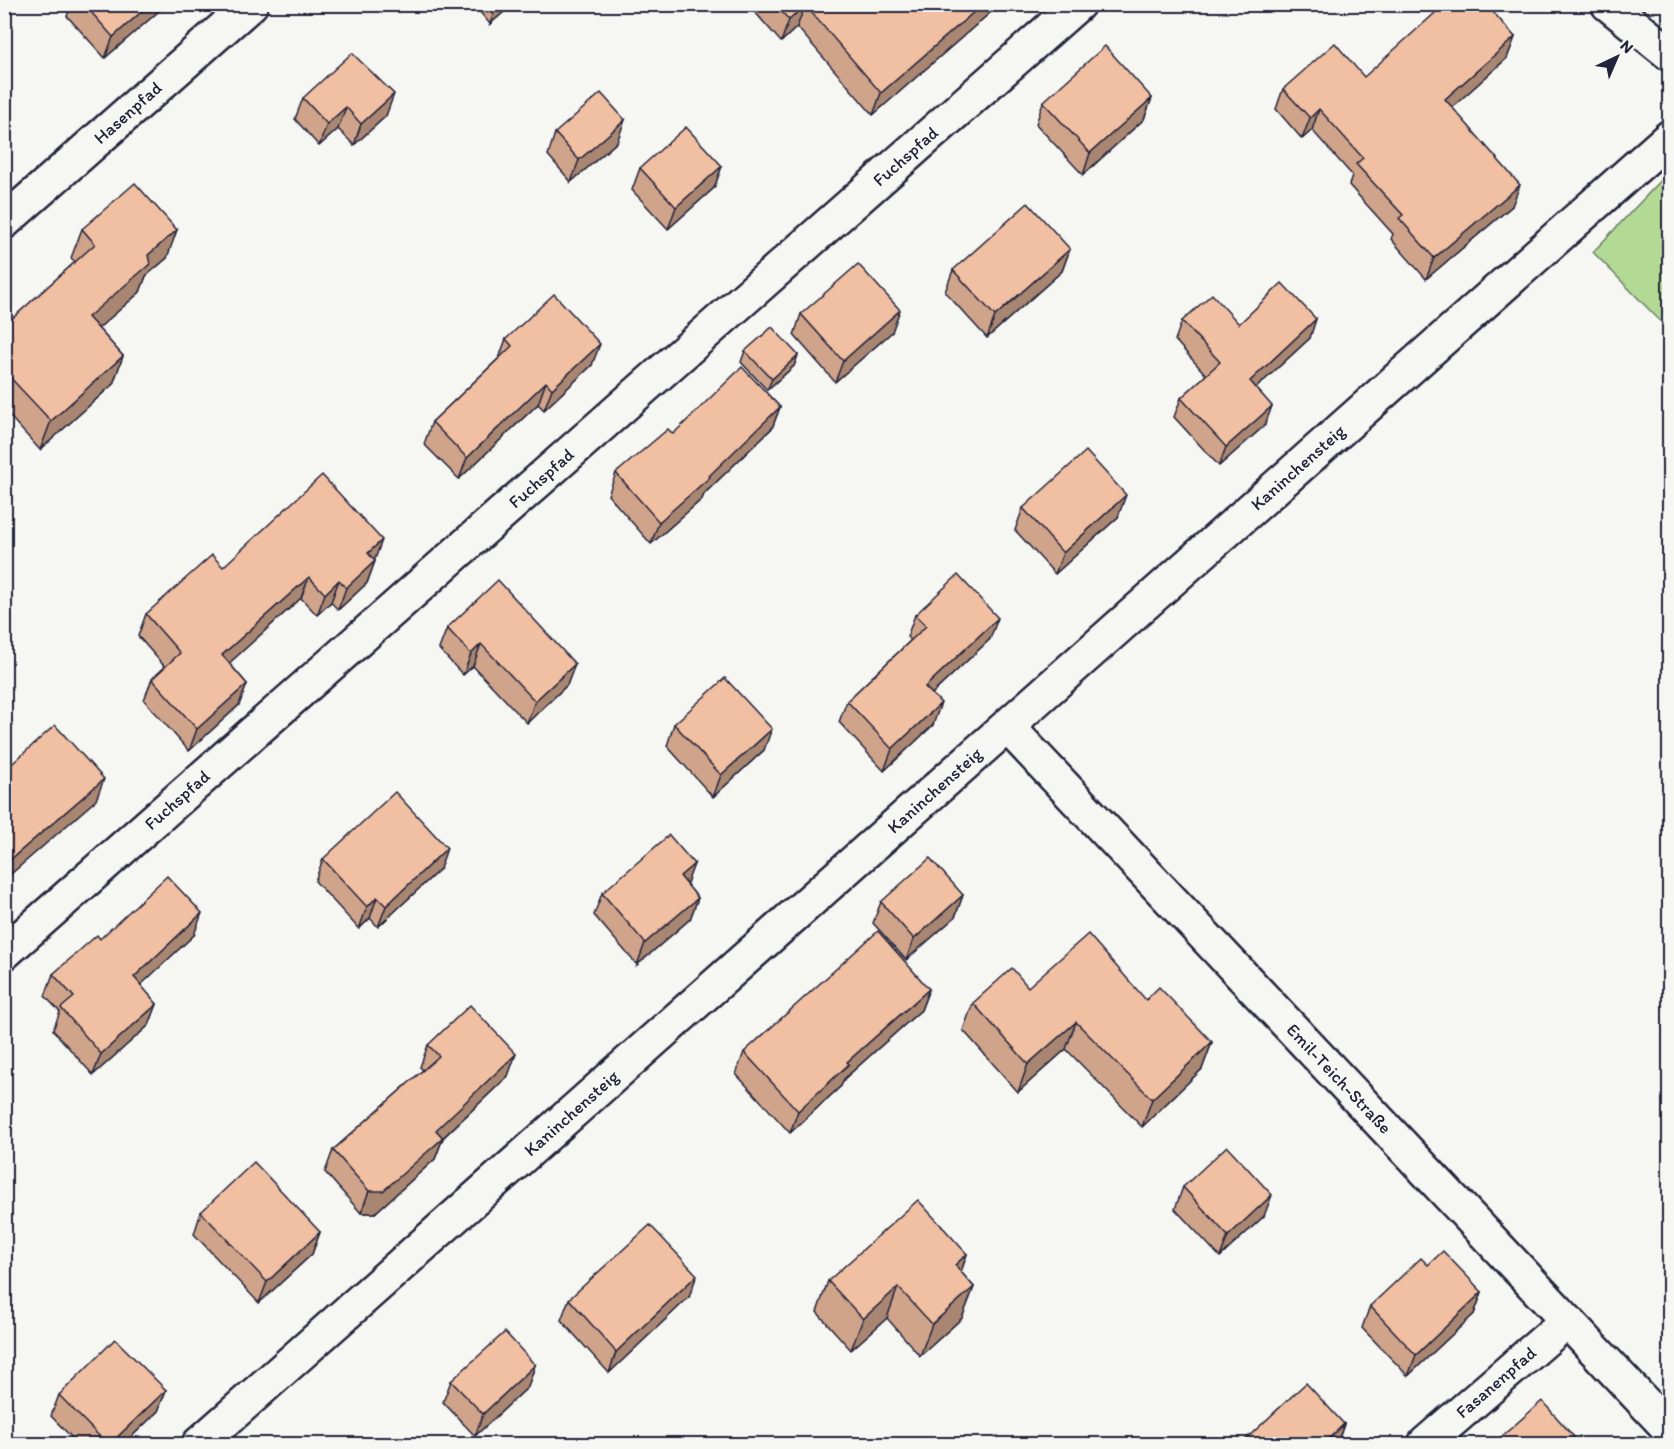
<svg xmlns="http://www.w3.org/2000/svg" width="1674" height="1449" font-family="Itim,sans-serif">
	<rect width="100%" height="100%" fill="#f6f6f2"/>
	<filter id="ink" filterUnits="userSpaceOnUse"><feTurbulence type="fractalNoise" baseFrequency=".0167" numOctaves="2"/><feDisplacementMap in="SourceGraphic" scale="12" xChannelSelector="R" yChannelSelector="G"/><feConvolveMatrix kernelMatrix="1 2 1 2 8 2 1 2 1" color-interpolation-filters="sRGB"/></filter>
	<g filter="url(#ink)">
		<path fill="#b3da95" stroke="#6a7e68" stroke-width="1.5" d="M1669 172V330L1593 252Z"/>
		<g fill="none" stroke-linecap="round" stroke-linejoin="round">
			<g stroke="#22223b" stroke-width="38">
				<g id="minor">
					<path d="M1608 4 1670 54"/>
					<path id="s1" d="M4 222 251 4"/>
					<path id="s2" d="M1008 727 1670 1430"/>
					<path id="s3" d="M4 953 1078 4"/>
					<path id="s4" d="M199 1444 1670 137"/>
					<path id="s5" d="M1425 1444 1567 1321"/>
				</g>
			</g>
			<use href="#minor" stroke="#f6f6f2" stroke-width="33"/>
		</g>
		<g fill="#cfa48b" stroke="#22223b" stroke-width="1.5">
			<path d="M72 4H167L105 58 67 16Z"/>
			<path d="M473 4H513L490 24Z"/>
			<path d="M748 4H894L896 8 900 4H1000L873 115 797 27 781 42Z"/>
			<path d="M1515 37 1507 58 1452 107 1512 206 1426 279 1391 239 1393 234 1349 185 1352 175 1312 130 1302 139 1276 109 1283 89 1364 77Z"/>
			<path d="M303 98 386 116 354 145 338 129 319 146 295 119Z"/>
			<path d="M1152 98 1144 119 1083 175 1036 124 1043 102Z"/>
			<path d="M555 133 617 142 571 182 548 155Z"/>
			<path d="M722 166 714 188 668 229 632 190 640 168Z"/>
			<path d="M82 229 167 258 146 276 140 292 98 328 123 356 113 384 40 450 4 410V326L75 262 71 258Z"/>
			<path d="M1070 249 1062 271 987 338 945 292 953 270Z"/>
			<path d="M801 314 892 332 835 382 794 335Z"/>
			<path d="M1182 321 1239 324 1310 338 1256 388 1265 425 1219 466 1174 417 1181 398 1206 375 1175 340Z"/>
			<path d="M506 339 592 365 544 410 538 404 459 479 424 444 432 422 499 358Z"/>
			<path d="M745 351 798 355 794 366 767 390 741 362Z"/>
			<path d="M780 407 772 428 704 494 702 499 651 544 608 495 616 473 673 434Z"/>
			<path d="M1023 508 1118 517 1055 574 1015 530Z"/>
			<path d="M374 560 375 561 367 583 338 610 331 602 317 615 301 598 229 663 247 684 239 705 189 751 144 700 152 679 165 667 138 636 146 614 223 567Z"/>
			<path d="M915 615 990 639 932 694 933 725 884 771 839 722 847 701 911 640 907 637Z"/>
			<path d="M447 628 575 664 567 685 527 723 473 666 463 675 439 649Z"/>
			<path d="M674 724 764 750 713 797 667 746Z"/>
			<path d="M323 859 440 869 378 927 370 918 359 929 315 881Z"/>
			<path d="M694 864 686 884 698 898 690 919 637 965 594 915 602 893Z"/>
			<path d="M963 895 955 917 906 960 873 923 881 902Z"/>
			<path d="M194 935 140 985 157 1004 149 1025 93 1075 53 1030 60 1012 45 996 53 974 100 939Z"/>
			<path d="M1028 987 1146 1000 1212 1042 1202 1069 1142 1127 1066 1049 1018 1092 963 1030 973 1003Z"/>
			<path d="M929 989 921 1010 844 1079 841 1086 790 1133 736 1074 744 1052Z"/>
			<path d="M428 1045 508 1076 443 1138 435 1159 375 1213H361L325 1172 333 1150 423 1070 420 1067Z"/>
			<path d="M1183 1187 1264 1216 1220 1257 1175 1209Z"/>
			<path d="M201 1212 320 1232 312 1254 259 1303 194 1234Z"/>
			<path d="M967 1254 961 1272 974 1287 962 1318 920 1356 887 1318 851 1350 817 1312 828 1281Z"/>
			<path d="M1482 1292 1474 1314 1408 1376 1362 1328 1370 1306Z"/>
			<path d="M689 1297 609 1373 561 1320 569 1299Z"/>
			<path d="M535 1365 528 1387 475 1436 443 1402 451 1381Z"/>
			<path d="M166 1390 158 1411 124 1444H78L51 1416 59 1395Z"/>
			<path d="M1344 1424 1337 1444H1244L1246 1439Z"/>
		</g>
		<g fill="#a98671" stroke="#22223b" stroke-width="1.5">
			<path d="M150 4H167L105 58 113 37Z"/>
			<path d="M497 4H513L490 24Z"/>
			<path d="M983 4H1000L873 115 881 93Z"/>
			<path d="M805 5 797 27 781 42 789 20Z"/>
			<path d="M1515 37 1507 58 1438 120 1445 99Z"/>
			<path d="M394 94 386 116 354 145 361 124Z"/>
			<path d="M1152 98 1144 119 1083 175 1090 153Z"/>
			<path d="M346 107 338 129 319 146 327 124Z"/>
			<path d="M1319 109 1312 130 1302 139 1310 118Z"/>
			<path d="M625 120 617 142 571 182 579 160Z"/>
			<path d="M722 166 714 188 668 229 676 207Z"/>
			<path d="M1520 185 1512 206 1426 279 1434 258Z"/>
			<path d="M177 230 167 258 146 276 140 292 78 346 88 317 148 255Z"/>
			<path d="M1070 249 1062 271 987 338 995 316Z"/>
			<path d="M900 310 892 332 835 382 843 361Z"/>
			<path d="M1316 319 1310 338 1243 400 1250 381Z"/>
			<path d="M600 344 592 365 544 410 552 389Z"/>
			<path d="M798 355 794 366 767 390 772 379Z"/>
			<path d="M123 356 113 384 40 450 51 421Z"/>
			<path d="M546 382 538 404 459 479 467 458Z"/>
			<path d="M1272 406 1265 425 1219 466 1226 447Z"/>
			<path d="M780 407 772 428 704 494 702 499 651 544 659 522Z"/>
			<path d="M1126 495 1118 517 1055 574 1063 553Z"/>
			<path d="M382 540 374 562 368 553Z"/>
			<path d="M375 561 367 583 338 610 346 588Z"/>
			<path d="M309 577 301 598 214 677 222 655Z"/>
			<path d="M339 580 331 602 317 615 325 594Z"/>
			<path d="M998 618 990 639 917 708 925 687Z"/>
			<path d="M481 644 473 666 463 675 471 654Z"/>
			<path d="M575 664 567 685 527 723 535 701Z"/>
			<path d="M247 684 239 705 189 751 197 729Z"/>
			<path d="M941 703 933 725 884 771 892 749Z"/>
			<path d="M772 729 764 750 713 797 721 775Z"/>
			<path d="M104 779 96 800 4 880V865Z"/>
			<path d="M447 848 440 869 378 927 386 906Z"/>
			<path d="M694 864 686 886 680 876Z"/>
			<path d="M963 895 955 917 906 960 914 939Z"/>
			<path d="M377 897 370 918 359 929 367 907Z"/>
			<path d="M698 898 690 919 637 965 645 943Z"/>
			<path d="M202 913 194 935 126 999 134 977Z"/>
			<path d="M929 989 921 1010 844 1079 841 1086 790 1133 798 1111 847 1062Z"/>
			<path d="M157 1004 149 1025 93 1075 101 1054Z"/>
			<path d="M1076 1022 1066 1049 1018 1092 1028 1064Z"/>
			<path d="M1212 1042 1202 1069 1142 1127 1152 1099Z"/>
			<path d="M516 1054 508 1076 434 1146 443 1138 435 1159 375 1213H361L369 1191Z"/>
			<path d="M1272 1195 1264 1216 1220 1257 1228 1236Z"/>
			<path d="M320 1232 312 1254 259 1303 267 1282Z"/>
			<path d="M967 1254 956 1286 955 1265Z"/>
			<path d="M697 1275 689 1297 609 1373 616 1352Z"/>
			<path d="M898 1287 887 1318 851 1350 863 1319Z"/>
			<path d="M974 1287 962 1318 920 1356 932 1324Z"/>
			<path d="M1482 1292 1474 1314 1408 1376 1416 1355Z"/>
			<path d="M535 1365 528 1387 475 1436 483 1414Z"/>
			<path d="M166 1390 158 1411 124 1444H110Z"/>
			<path d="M1344 1424 1337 1444H1323Z"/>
			<path d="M1574 1437 1571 1444H1565Z"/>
		</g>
		<g fill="#f1bfa2" stroke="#22223b" stroke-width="1.5">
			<path d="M84 4H150L113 37Z"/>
			<path d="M775 4H894L896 8 900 4H983L881 93 805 5 789 20Z"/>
			<path d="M1445 4H1486L1515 37 1445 99 1520 185 1434 258 1399 218 1403 215 1356 164 1363 158 1319 109 1310 118 1283 89 1335 43 1364 77Z"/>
			<path d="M1105 46 1152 98 1090 153 1043 102Z"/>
			<path d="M352 53 394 94 361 124 346 107 327 124 303 98Z"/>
			<path d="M601 93 625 120 579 160 555 133Z"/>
			<path d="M686 127 722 166 676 207 640 168Z"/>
			<path d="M135 183 177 230 148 255 150 264 88 317 123 356 51 421 4 371V326L95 244 82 229Z"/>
			<path d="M1028 203 1070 249 995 316 953 270Z"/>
			<path d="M858 264 900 310 843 361 801 314Z"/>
			<path d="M1282 283 1316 319 1250 381 1272 406 1226 447 1181 398 1220 362 1182 321 1212 294 1239 324Z"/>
			<path d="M554 294 600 344 552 389 546 382 467 458 432 422 512 346 506 339Z"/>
			<path d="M772 327 798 355 772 379 745 351Z"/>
			<path d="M742 367 780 407 709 476 710 477 659 522 616 473 668 429 673 434Z"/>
			<path d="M1086 451 1126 495 1063 553 1023 508Z"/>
			<path d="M322 475 382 540 368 553 375 561 346 588 339 580 325 594 309 577 222 655 247 684 197 729 152 679 180 653 146 614 212 555 223 567Z"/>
			<path d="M958 575 998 618 925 687 941 703 892 749 847 701 926 626 915 615Z"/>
			<path d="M498 580 575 664 535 701 481 644 471 654 447 628Z"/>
			<path d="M725 678 772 729 721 775 674 724Z"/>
			<path d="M55 725 104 779 4 865V771Z"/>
			<path d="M395 792 447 848 386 906 377 897 367 907 323 859Z"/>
			<path d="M669 835 694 864 680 876 698 898 645 943 602 893Z"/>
			<path d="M930 858 963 895 914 939 881 902Z"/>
			<path d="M167 876 202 913 134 977 157 1004 101 1054 61 1008 74 997 53 974 97 935 100 939Z"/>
			<path d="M878 931 929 989 847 1062 849 1064 798 1111 744 1052Z"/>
			<path d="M1088 934 1146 1000 1159 987 1212 1042 1152 1099 1076 1022 1028 1064 973 1003 1012 968 1028 987Z"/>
			<path d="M470 1005 516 1054 436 1130 443 1138 383 1191H369L333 1150 439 1056 428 1045Z"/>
			<path d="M1227 1146 1272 1195 1228 1236 1183 1187Z"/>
			<path d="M254 1162 320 1232 267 1282 201 1212Z"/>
			<path d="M918 1200 967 1254 955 1265 974 1287 932 1324 898 1287 863 1319 828 1281Z"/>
			<path d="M650 1225 697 1275 616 1352 569 1299Z"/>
			<path d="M1443 1251 1482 1292 1416 1355 1370 1306 1421 1258 1428 1265Z"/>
			<path d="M505 1332 535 1365 483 1414 451 1381Z"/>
			<path d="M115 1339 166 1390 110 1444H107L59 1395Z"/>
			<path d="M1306 1383 1344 1424 1323 1444H1251L1246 1439Z"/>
			<path d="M1542 1401 1574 1437 1565 1444H1493Z"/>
		</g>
	</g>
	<g text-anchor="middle" stroke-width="4.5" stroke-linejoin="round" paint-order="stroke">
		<g font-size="18" fill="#22223b" stroke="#f6f6f2">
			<text dy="6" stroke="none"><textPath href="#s1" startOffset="165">Hasenpfad</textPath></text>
			<text dy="6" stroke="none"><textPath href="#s3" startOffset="1203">Fuchspfad</textPath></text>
			<text dy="6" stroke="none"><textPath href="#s4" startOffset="1470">Kaninchensteig</textPath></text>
			<text dy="6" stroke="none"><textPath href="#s3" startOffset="717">Fuchspfad</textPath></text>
			<text dy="6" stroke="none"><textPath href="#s4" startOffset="984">Kaninchensteig</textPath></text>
			<text dy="6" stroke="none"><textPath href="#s3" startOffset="231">Fuchspfad</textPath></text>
			<text dy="6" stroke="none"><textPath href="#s2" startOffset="483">Emil-Teich-Straße</textPath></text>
			<text dy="6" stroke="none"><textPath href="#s4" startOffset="498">Kaninchensteig</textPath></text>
			<text dy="6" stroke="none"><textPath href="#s5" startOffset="94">Fasanenpfad</textPath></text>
		</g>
	</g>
	<rect width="1674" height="1449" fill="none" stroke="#f6f6f2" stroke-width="24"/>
	<rect x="12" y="12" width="1650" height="1425" fill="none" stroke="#22223b" stroke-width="2" filter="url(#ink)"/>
	<g transform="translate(1617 57) rotate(44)" stroke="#f6f6f2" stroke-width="4.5" paint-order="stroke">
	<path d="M0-4.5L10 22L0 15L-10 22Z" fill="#22223b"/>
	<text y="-9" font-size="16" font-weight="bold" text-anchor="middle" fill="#22223b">N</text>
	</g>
</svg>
